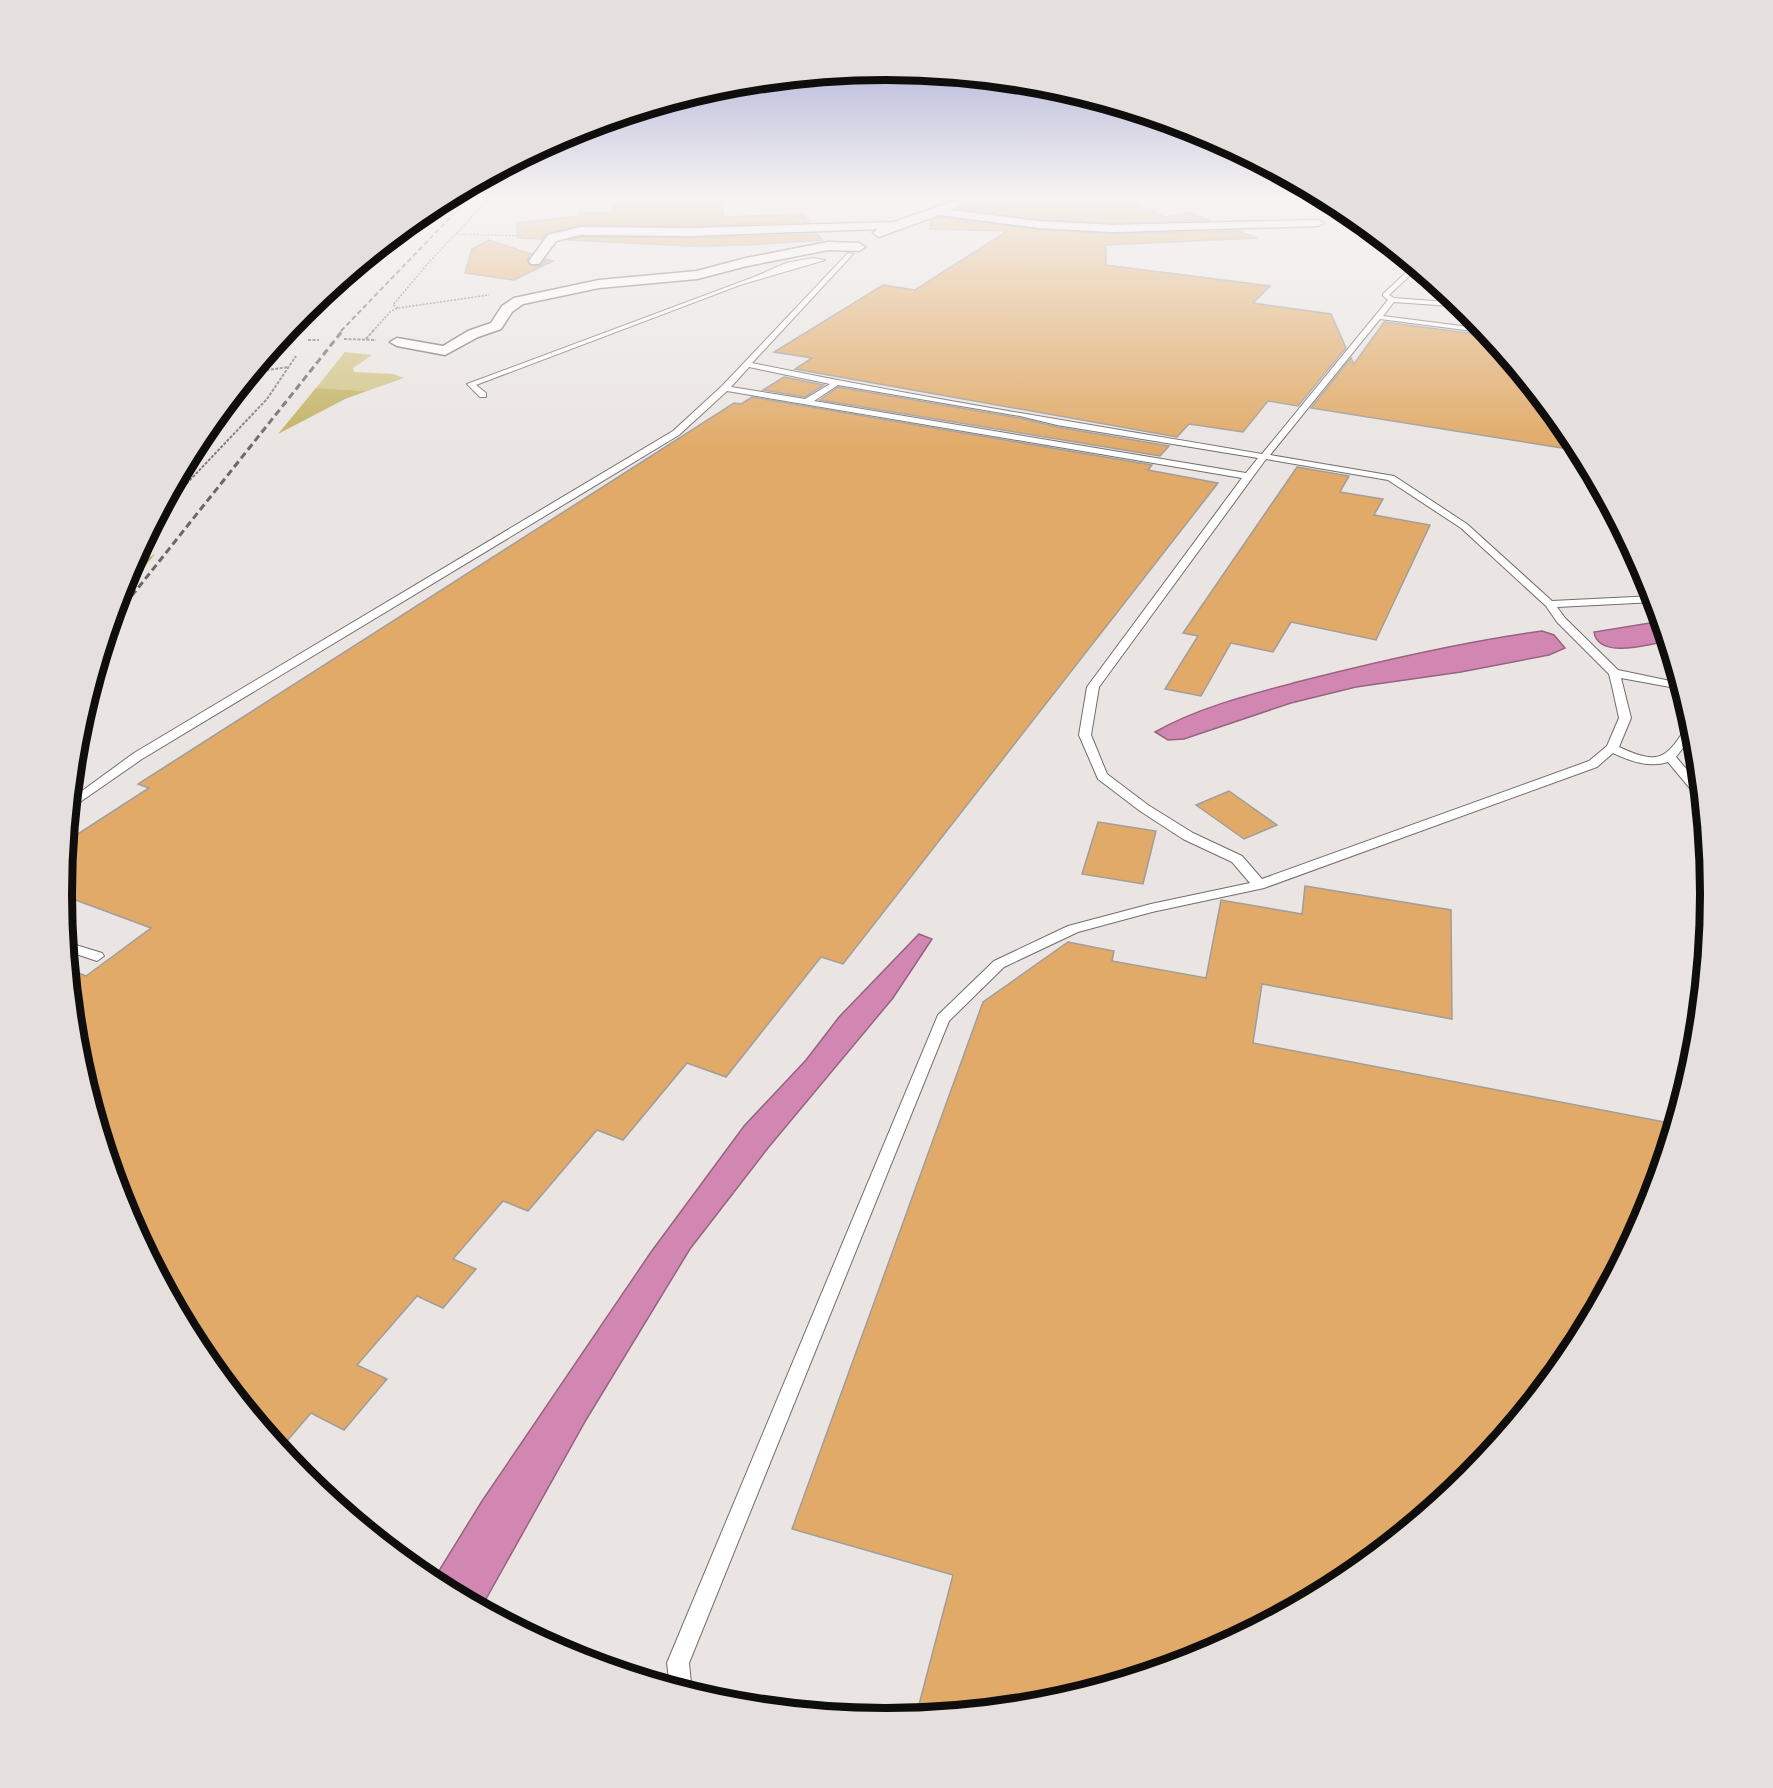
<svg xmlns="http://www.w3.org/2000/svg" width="1773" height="1788" font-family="'IBM Plex Serif',serif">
	<rect width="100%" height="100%" fill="#eae5e3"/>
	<path fill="#d0c484" d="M345 352 372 355 353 368 354 372 393 374 404 378 367 391 316 388Z"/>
	<g fill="#c2b260">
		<path d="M316 388 367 391 345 399 278 434Z"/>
		<path d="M155 554 118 600 129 569Z"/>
	</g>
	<g fill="#d187b2" stroke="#976380" stroke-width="1.5">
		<path d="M1650 623 1662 624 1668 641C1650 644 1598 660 1594 632Z"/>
		<path d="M1542 631 1554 635 1565 648 1549 655 1461 672 1356 687 1291 703 1184 739 1168 740 1155 732C1199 707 1252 694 1301 681 1380 661 1461 642 1542 631Z"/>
		<path d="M919 934 932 939 893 998 768 1148 690 1249 586 1420 481 1608 432 1582 482 1501 651 1252 744 1126 806 1060 839 1017Z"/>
	</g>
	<g fill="#e1aa68" stroke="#a19d9a" stroke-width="1.5">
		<path d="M617 198H722L723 217 803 214 809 222 692 226 580 225 547 233 542 239 518 238 517 223 578 216 579 213H611Z"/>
		<path d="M940 198H1139V206L1165 217 1190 213 1210 220 1113 223 1039 219 958 209 963 203 956 199 938 205Z"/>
		<path d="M939 217 1039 230 1113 234 1238 231 1257 238 1106 245V265L1270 286 1253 303 1331 314 1346 348 1298 406 1268 401 1243 432 1189 424 1177 437 795 369 812 358 774 352 883 285 915 290 1007 231 929 229 932 220Z"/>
		<path d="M817 234 822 240 748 245 690 246 568 240 580 237 692 238Z"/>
		<path d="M489 240 531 254 527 261 531 266 541 265 546 259 553 261 514 280 465 273 472 249Z"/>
		<path d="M1384 322 1491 336 1573 436 1581 451 1311 408 1351 358 1354 364Z"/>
		<path d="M784 377 824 385 805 397 763 390Z"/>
		<path d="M838 387 1020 418 1057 427 1169 446 1160 456 820 400Z"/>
		<path d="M752 397 1152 465 1148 470 1218 483 843 964 821 957 726 1077 687 1063 623 1140 597 1130 528 1211 503 1201 453 1259 476 1269 443 1308 417 1296 357 1365 387 1379 344 1430 311 1413 280 1449 200 1352 124 1209 77 1055 69 969 86 976 151 928 62 895 67 841 149 788 138 784 734 403 741 404Z"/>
		<path d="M1297 467 1349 476 1340 492 1383 499 1374 515 1430 525 1376 640 1291 622 1273 652 1231 643 1201 696 1165 689 1198 636 1183 633Z"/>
		<path d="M1229 791 1277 825 1244 839 1196 805Z"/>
		<path d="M1098 822 1156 831 1143 884 1082 874Z"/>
		<path d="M1305 886 1451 910 1452 1019 1262 984 1253 1043 1675 1124 1649 1210 1572 1353 1470 1478 1345 1580 1202 1656 1047 1703 916 1716 953 1575 792 1529 983 1002 1068 942 1114 951 1112 961 1206 978 1221 900 1302 914Z"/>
	</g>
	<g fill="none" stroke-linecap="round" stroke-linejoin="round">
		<g stroke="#736e6d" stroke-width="2">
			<g id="service">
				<path d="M848 253 853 254 752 363C921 398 1092 425 1262 454L1388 300 1383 296V294L1414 265 1418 268 1389 295 1394 298 1460 303 1465 307 1394 302 1383 316 1485 329 1488 333 1380 319 1270 455 1394 476 1467 524 1552 601 1654 596 1655 602 1557 607 1565 618 1618 670 1680 683 1681 689 1621 678 1631 718 1619 747C1660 766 1666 759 1689 723L1692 722 1695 732 1676 757 1701 786 1702 799 1698 798 1668 762C1649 768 1630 761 1613 753L1597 767 1264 888 1152 912 1078 932 1004 967 949 1021 689 1663 692 1693 670 1686 667 1663 938 1015 994 961 1068 926 1151 904 1250 883 1232 862 1183 839 1140 811 1098 779 1079 735 1087 687 1242 478 727 391 679 435 142 759 70 809 71 799 134 753 673 431 722 386ZM749 367 830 384 805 399 731 387ZM838 385 1020 416 1057 425 1258 458 1246 473 814 401ZM1266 459 1388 480 1461 528 1546 606 1557 622 1609 674 1612 686 1619 718 1607 746 1589 761 1262 879 1242 856 1193 833 1148 805 1107 774 1091 735 1099 687Z"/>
				<path d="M813 258 825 260 740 285 476 385 486 393V397H480L467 384 754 277 786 263Z"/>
				<path d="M284 334 292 338V342L281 338Z"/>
				<path d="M66 942 102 953 104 956 97 961 67 951Z"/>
			</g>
		</g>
		<g stroke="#736e6d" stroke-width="3">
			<g id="minor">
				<path d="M955 201 961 204 951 210 1039 221 1113 225 1318 220 1324 223 1318 226 1113 232 1039 228 939 215 879 237 873 233 878 229 692 236 580 235 556 241 539 264H531L529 261 548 235 580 227 692 228 894 222Z"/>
				<path d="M828 242 859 243 865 247 859 251 828 250 747 266 697 279 599 288 523 304 512 312 501 329 478 337 445 355 397 346 390 342 397 338 443 346 468 331 491 323 502 306 514 298 599 280 697 271 746 258Z"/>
			</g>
		</g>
		<g stroke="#7f7b7a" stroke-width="1.5" stroke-dasharray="2 1.5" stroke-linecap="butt">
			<path d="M456 234 525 236"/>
			<path d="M398 308 393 305 430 261 490 198"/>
			<path d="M373 331 391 311 398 308 489 295"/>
		</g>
		<g stroke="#7f7b7a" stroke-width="2" stroke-dasharray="3 1.5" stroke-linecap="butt">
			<path d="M344 339 376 340"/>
			<path d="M366 339 374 330"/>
			<path d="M308 340H319"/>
			<path d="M253 372 289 367"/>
			<path d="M171 500 267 399 296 356"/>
		</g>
		<path stroke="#7f7b7a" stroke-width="3" stroke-dasharray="3 2" stroke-linecap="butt" d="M160 511 172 498"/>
		<use href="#service" fill="#fff" fill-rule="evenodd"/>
		<use href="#minor" fill="#fff" fill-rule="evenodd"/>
		<path stroke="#6c6867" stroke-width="2" stroke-dasharray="5 3" stroke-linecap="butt" d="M341 331 469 198"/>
		<path stroke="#6c6867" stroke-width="3" stroke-dasharray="7 4" stroke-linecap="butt" d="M111 622 343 330"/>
	</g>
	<linearGradient id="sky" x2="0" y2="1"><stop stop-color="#9fa2d2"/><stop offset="0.44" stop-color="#f6f3f2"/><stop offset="1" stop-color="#f6f3f2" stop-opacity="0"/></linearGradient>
	<rect width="1773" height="449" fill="url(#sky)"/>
	<path d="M0 0H1773V1788H0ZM72 894a814 814 0 1 1 1628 0a814 814 0 1 1-1628 0Z" fill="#e5e0de" fill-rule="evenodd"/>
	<path fill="none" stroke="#100e0d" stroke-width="8" d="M72 894a814 814 0 1 1 1628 0a814 814 0 1 1-1628 0Z"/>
</svg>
